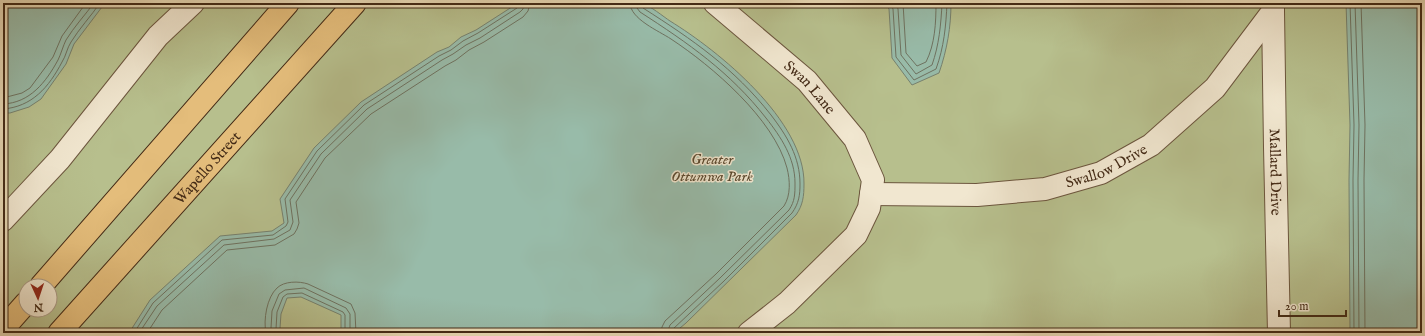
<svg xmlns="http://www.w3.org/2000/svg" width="1425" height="336" font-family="'IM FELL English',serif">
	<rect width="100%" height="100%" fill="#e9dab6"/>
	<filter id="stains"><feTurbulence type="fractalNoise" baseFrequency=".005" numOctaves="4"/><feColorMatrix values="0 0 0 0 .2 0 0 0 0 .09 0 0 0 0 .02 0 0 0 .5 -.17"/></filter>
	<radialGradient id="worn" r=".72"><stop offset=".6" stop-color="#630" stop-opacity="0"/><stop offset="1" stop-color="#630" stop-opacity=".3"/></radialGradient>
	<path fill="#b7bf8d" stroke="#7d7452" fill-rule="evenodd" d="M3 3H1422V333H3ZM26 286H50V310H26Z"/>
	<g fill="#98bba9" stroke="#76816e">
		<path d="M3 3H105L74 44 66 64 41 99 29 107 10 113H3Z"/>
		<path d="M518 3C549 3 580 3 612 3 619 3 636 1 642 3 649 5 664 17 670 21 719 51 805 121 804 184 804 196 803 205 796 215L686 323 674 333H341V315L301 297 287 298 281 314 280 328 286 333H129L150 300 220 236 272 231 284 223 280 199 314 148 361 102 437 52 449 47 461 37 476 30Z"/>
		<path d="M885 3H951C951 27 947 50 939 73L912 85 892 58 889 9Z"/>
		<path d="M1346 3H1422V333H1350L1349 180 1350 125Z"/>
	</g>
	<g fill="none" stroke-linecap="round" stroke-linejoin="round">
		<g stroke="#6e7260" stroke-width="1">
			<path d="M630 3C630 19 659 31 671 39 712 66 774 119 787 168 790 180 791 195 784 206L716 274 665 321 662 327 661 333"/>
			<path d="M636 3 637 8 640 12C688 43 730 72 766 118 781 137 795 158 795 183 795 194 795 201 789 210L720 278 670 325 667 333"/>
			<path d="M641 3 643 8C693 40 734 68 771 115 787 136 800 157 800 184 800 195 799 203 792 213L724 281 673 329 672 333"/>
			<path d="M890 3 893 9 896 57 914 80 936 69C944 47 946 26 947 3"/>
			<path d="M896 3 898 9 901 55 916 74 932 65C939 45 941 25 942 3"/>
			<path d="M903 3 906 53 917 66 926 62C935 44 936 23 936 3"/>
			<path d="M1350 3 1354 125 1353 180 1354 333"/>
			<path d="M1355 3 1359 125 1358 180 1359 333"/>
			<path d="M1361 3 1365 125 1364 180 1365 333"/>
			<path d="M3 98 22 93 30 88 53 57 62 36 86 3"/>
			<path d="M3 104C30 103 46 82 58 60 61 54 63 46 66 40 74 27 85 15 94 3"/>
			<path d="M3 109C32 107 49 87 62 62 66 56 67 48 71 42 79 29 91 16 100 3"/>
			<path d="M134 333 153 303 222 240 273 235 286 226 288 222 285 199 317 151 364 105 439 56 451 50 463 41 478 33 517 8 519 3"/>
			<path d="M139 333 157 306 224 245 274 239 290 230 293 222 290 200 321 154 367 109 442 60 453 54 466 45 480 38 520 12 523 9 524 3"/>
			<path d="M147 333 162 310 227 250 275 245 294 234 297 229 299 223 296 202 325 158 371 114 445 66 456 60 469 50 484 42 523 17 528 11 530 3"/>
			<path d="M266 333C263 320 267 297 277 288 284 281 299 281 308 284L351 304 355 313 356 333"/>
			<path d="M272 333 271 328 272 311 279 294 285 290 304 288 346 308 350 314V333"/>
			<path d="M279 333 276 329 277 312 283 297 287 294 302 293 343 312 345 315V333"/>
		</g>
		<g stroke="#6c563e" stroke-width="24">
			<g id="minor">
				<path id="s1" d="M715 3 807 81 855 139 873 180 869 208 856 235 787 303 749 333"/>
				<path id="s2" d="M1273 11 1275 147 1279 333"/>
				<path id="s3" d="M871 194 977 195 1045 189 1101 173 1151 145 1215 88 1273 11V3"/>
				<path d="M3 220 60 159 158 36 193 3"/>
			</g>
		</g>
		<g stroke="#432a16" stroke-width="24">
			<g id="major">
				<path d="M41 286 288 3"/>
				<path d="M3 329 26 303"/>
				<path id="s4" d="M59 333 355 3"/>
			</g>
		</g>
		<use href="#minor" stroke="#f1e7d0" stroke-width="22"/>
		<use href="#major" stroke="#e4bd7b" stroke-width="22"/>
	</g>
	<g text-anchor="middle" stroke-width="3" stroke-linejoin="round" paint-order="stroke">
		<g font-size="15" fill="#432a16" stroke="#f1e7d0">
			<text dy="5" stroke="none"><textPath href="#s1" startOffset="127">Swan Lane</textPath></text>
			<text dy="5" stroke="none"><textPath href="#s3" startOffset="240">Swallow Drive</textPath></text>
			<text dy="5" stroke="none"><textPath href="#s4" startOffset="222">Wapello Street</textPath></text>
			<text dy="5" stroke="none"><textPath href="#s2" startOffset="161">Mallard Drive</textPath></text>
		</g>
		<g font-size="15" font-style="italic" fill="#5a482e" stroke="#f1e7d0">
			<text x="712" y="164">Greater<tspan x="712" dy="17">Ottumwa Park</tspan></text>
		</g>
	</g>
	<rect width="1425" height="336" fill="none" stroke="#e9dab6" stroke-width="16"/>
	<rect x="4" y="4" width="1417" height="328" fill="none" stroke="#432a16" stroke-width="2"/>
	<rect x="8" y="8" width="1409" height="320" fill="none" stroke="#432a16"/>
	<g transform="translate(38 298) rotate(177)"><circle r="19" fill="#f1e7d0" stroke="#ab9b86"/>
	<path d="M0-3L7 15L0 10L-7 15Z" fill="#8f2418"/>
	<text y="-6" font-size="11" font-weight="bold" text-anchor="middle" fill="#432a16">N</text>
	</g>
	<path d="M1279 310v6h67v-6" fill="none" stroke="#432a16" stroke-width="2"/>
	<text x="1285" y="310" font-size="12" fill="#432a16" stroke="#f1e7d0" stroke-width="3" paint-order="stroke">20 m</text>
	<rect width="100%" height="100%" filter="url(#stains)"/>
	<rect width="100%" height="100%" fill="url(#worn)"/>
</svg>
